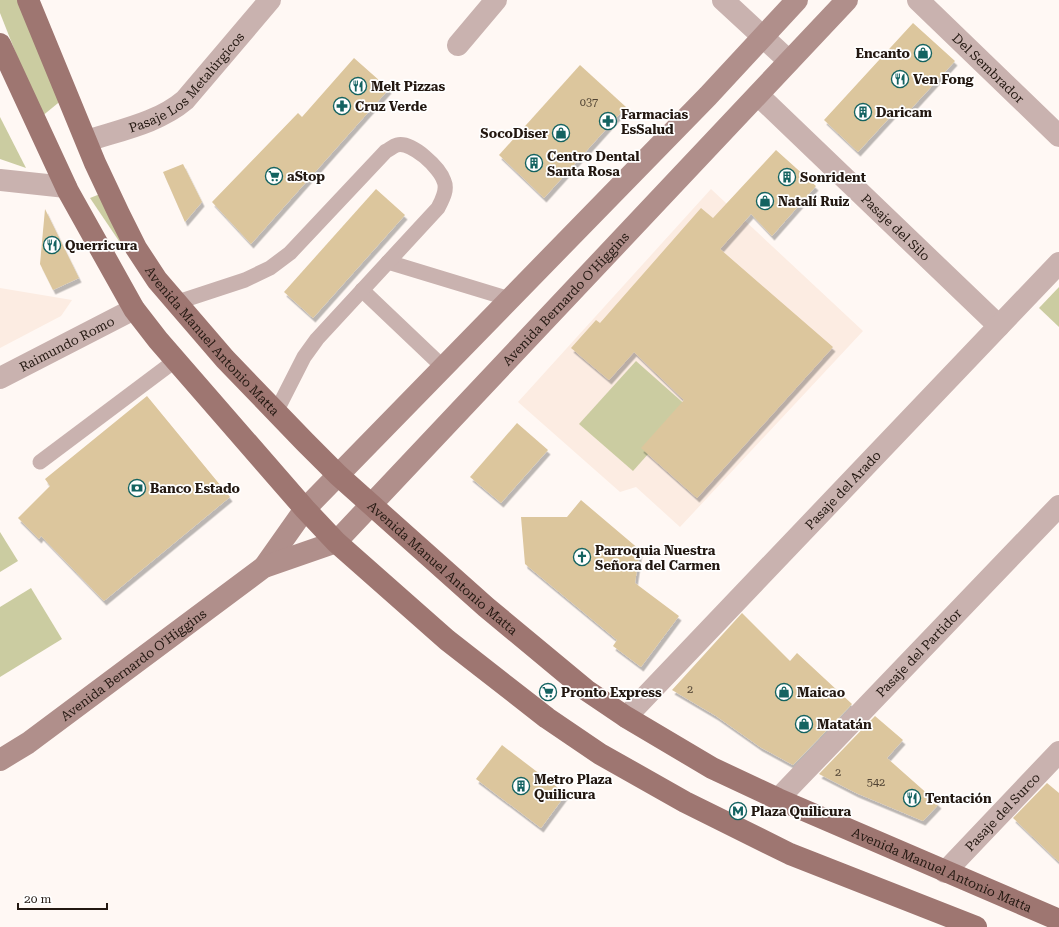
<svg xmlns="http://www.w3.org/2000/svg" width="1059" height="927" font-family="'Roboto Serif',serif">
	<defs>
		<filter id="shadow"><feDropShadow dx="2.5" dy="4.5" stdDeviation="0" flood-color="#0004"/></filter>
	</defs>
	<rect width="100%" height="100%" fill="#fff8f4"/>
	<g fill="#fcece2">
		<path d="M711 189 863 331 680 527 636 487 620 492 518 402Z"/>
		<path d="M0 288 72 300 61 316 0 348Z"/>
	</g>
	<g fill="#cbcca1">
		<path d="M0 0H20L63 99 41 117 0 13Z"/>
		<path d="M0 117 26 168 0 159Z"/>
		<path d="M100 194 125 250 90 198Z"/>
		<path d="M1059 287V327L1039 308Z"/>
		<path d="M636 361 689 408 633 471 579 424Z"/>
		<path d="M0 532 18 561 0 572Z"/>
		<path d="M31 588 62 639 0 677V607Z"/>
	</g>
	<g fill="#dcc69d" filter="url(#shadow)">
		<path d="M913 23 955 61 909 111 902 104 858 152 824 120Z"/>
		<path d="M354 58 389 89 251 244 212 202 298 113 302 117Z"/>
		<path d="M580 65 626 107 544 198 499 155Z"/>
		<path d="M776 150 816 186 772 236 751 214 720 249 833 347 697 498 641 448 684 400 634 352 609 380 571 348 596 320 600 323 701 208 713 218Z"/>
		<path d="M183 164 202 202 185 222 163 172Z"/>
		<path d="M376 189 405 215 313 318 284 292Z"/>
		<path d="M45 209 79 278 53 290 40 264Z"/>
		<path d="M147 396 230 497 104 601 41 536 39 539 18 518 50 486 45 479Z"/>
		<path d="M517 423 548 450 501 503 470 477Z"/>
		<path d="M581 500 640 550 635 583 679 616 641 667 613 646 617 640 525 564 521 517H567Z"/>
		<path d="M742 613 790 661 797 653 852 704 793 765 760 747 716 716 672 690Z"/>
		<path d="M875 716 903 740 887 758 939 804 923 821 856 793 819 774Z"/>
		<path d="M502 745 566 794 541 828 476 779Z"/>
		<path d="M1047 783 1059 793V862L1013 818Z"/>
	</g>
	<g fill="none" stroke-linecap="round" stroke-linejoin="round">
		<g stroke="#c9b2af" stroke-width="15">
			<path d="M388 262 510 299"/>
			<path d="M362 290 443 367"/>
			<path d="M175 303 245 280 270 268 290 253 386 151C389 150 393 146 397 145 412 141 440 168 444 181 448 190 442 200 438 208L317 339 304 357 276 412"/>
			<path d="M40 462 176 360"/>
		</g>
		<g stroke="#c9b2af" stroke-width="22">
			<path d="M723 0 789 61"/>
			<path id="s1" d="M918 0 1059 136"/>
			<path d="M458 45 496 0"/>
			<path id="s2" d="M758 95 999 326"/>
			<path id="s3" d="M87 141C120 130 158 123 185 100L270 0"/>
			<path d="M0 180 66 187"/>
			<path id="s4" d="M0 378 134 309"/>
			<path id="s5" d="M626 717 1059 263"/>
			<path id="s6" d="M778 799 1059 506"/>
			<path id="s7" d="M945 872 1059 752"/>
		</g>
		<g stroke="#b08f8b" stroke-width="22">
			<path d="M264 567 305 509 708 96 797 0"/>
			<path id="s8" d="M0 760 28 743 264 567 336 542 847 0"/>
		</g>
		<g stroke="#9e7671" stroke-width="22">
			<path id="s9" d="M28 0 95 163 119 214 136 248 157 280 225 359 305 442 338 475 486 607 586 690 626 717 712 768 778 799 1059 920"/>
			<path d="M0 44 68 191 134 309 158 340 305 509 336 542 447 640 547 718 600 754 685 802 790 854 976 927"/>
		</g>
	</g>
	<defs>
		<g id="shop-ring" transform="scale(0.9)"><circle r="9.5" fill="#fff" stroke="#146361" stroke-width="1.5"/><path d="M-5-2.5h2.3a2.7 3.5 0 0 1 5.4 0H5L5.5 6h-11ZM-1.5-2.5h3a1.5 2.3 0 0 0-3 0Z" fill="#146361"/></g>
		<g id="restaurant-ring" transform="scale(0.9)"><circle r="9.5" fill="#fff" stroke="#146361" stroke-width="1.5"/><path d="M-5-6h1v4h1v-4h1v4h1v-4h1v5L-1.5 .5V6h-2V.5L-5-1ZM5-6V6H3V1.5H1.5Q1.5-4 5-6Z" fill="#146361"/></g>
		<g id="pharmacy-ring" transform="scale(0.9)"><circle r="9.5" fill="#fff" stroke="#146361" stroke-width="1.5"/><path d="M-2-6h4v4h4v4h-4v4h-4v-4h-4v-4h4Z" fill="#146361"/></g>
		<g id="building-ring" transform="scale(0.9)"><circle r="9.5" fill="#fff" stroke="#146361" stroke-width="1.5"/><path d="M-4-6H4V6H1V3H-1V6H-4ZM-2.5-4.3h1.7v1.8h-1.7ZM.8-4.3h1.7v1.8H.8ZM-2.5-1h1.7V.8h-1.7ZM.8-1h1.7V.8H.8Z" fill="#146361"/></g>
		<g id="supermarket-ring" transform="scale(0.9)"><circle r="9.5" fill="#fff" stroke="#146361" stroke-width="1.5"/><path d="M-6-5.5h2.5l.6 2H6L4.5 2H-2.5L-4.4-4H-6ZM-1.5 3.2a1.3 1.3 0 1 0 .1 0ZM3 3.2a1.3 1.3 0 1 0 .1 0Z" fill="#146361"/></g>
		<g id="bank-ring" transform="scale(0.9)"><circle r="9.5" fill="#fff" stroke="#146361" stroke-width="1.5"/><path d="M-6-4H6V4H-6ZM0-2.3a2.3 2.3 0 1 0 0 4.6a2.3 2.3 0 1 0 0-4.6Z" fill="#146361"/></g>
		<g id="church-ring" transform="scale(0.9)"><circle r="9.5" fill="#fff" stroke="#146361" stroke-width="1.5"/><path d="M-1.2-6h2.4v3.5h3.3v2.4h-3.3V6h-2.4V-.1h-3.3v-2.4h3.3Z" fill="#146361"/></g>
		<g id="metro-ring" transform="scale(0.9)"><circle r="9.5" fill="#fff" stroke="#146361" stroke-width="1.5"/><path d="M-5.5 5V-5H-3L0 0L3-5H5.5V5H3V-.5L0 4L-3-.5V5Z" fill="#146361"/></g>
	</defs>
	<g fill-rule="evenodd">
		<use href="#shop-ring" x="923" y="53"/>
		<use href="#restaurant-ring" x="900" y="79"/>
		<use href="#restaurant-ring" x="358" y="86"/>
		<use href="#pharmacy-ring" x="342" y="106"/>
		<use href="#building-ring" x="863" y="112"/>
		<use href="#pharmacy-ring" x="608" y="121"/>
		<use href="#shop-ring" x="561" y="133"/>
		<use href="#building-ring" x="534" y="163"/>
		<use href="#supermarket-ring" x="274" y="176"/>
		<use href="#building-ring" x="787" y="177"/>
		<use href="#shop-ring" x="765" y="201"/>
		<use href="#restaurant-ring" x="52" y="245"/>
		<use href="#bank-ring" x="137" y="488"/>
		<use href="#church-ring" x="582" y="557"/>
		<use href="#supermarket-ring" x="548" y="692"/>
		<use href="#shop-ring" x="784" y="692"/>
		<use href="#shop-ring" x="804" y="724"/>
		<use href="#building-ring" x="521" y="786"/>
		<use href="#restaurant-ring" x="912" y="798"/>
		<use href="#metro-ring" x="738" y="811"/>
	</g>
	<g text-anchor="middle" stroke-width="3.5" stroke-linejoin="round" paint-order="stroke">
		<g font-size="11" fill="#514434">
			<text x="589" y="106">037</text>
			<text x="690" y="693">2</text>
			<text x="838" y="776">2</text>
			<text x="876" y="786">542</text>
		</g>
		<g font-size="13" font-weight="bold" fill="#231811" stroke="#fff" text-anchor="start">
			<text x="910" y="58" text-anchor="end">Encanto</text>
			<text x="913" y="84">Ven Fong</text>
			<text x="371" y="91">Melt Pizzas</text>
			<text x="355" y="111">Cruz Verde</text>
			<text x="876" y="117">Daricam</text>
			<text x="621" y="119">Farmacias<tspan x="621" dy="15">EsSalud</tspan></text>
			<text x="548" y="138" text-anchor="end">SocoDiser</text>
			<text x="547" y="161">Centro Dental<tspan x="547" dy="15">Santa Rosa</tspan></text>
			<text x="287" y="181">aStop</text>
			<text x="800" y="182">Sonrident</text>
			<text x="778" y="206">Natalí Ruiz</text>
			<text x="65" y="250">Querricura</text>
			<text x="150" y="493">Banco Estado</text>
			<text x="595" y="555">Parroquia Nuestra<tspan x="595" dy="15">Señora del Carmen</tspan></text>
			<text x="561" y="697">Pronto Express</text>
			<text x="797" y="697">Maicao</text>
			<text x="817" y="729">Matatán</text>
			<text x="534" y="784">Metro Plaza<tspan x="534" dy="15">Quilicura</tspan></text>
			<text x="925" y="803">Tentación</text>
			<text x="751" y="816">Plaza Quilicura</text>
		</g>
		<g font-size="13" fill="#231811" stroke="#fff">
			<text dy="5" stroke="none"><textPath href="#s1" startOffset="98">Del Sembrador</textPath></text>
			<text dy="5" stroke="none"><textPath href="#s3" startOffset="119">Pasaje Los Metalúrgicos</textPath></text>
			<text dy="5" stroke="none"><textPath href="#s2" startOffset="191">Pasaje del Silo</textPath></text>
			<text dy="5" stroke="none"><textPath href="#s8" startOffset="738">Avenida Bernardo O'Higgins</textPath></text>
			<text dy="5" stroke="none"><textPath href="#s9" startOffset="391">Avenida Manuel Antonio Matta</textPath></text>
			<text dy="5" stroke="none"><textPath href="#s4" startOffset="75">Raimundo Romo</textPath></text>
			<text dy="5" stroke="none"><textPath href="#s5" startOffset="314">Pasaje del Arado</textPath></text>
			<text dy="5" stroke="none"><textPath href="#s9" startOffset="715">Avenida Manuel Antonio Matta</textPath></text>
			<text dy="5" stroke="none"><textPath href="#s6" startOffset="203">Pasaje del Partidor</textPath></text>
			<text dy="5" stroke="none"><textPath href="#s8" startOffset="164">Avenida Bernardo O'Higgins</textPath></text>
			<text dy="5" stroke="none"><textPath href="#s7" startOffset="83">Pasaje del Surco</textPath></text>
			<text dy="5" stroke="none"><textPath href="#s9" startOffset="1303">Avenida Manuel Antonio Matta</textPath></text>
		</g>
	</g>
	<path d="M18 903v6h89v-6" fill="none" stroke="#231811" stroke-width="2"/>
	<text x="24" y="903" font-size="12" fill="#231811" stroke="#ffffff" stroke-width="3" paint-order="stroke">20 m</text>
</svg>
